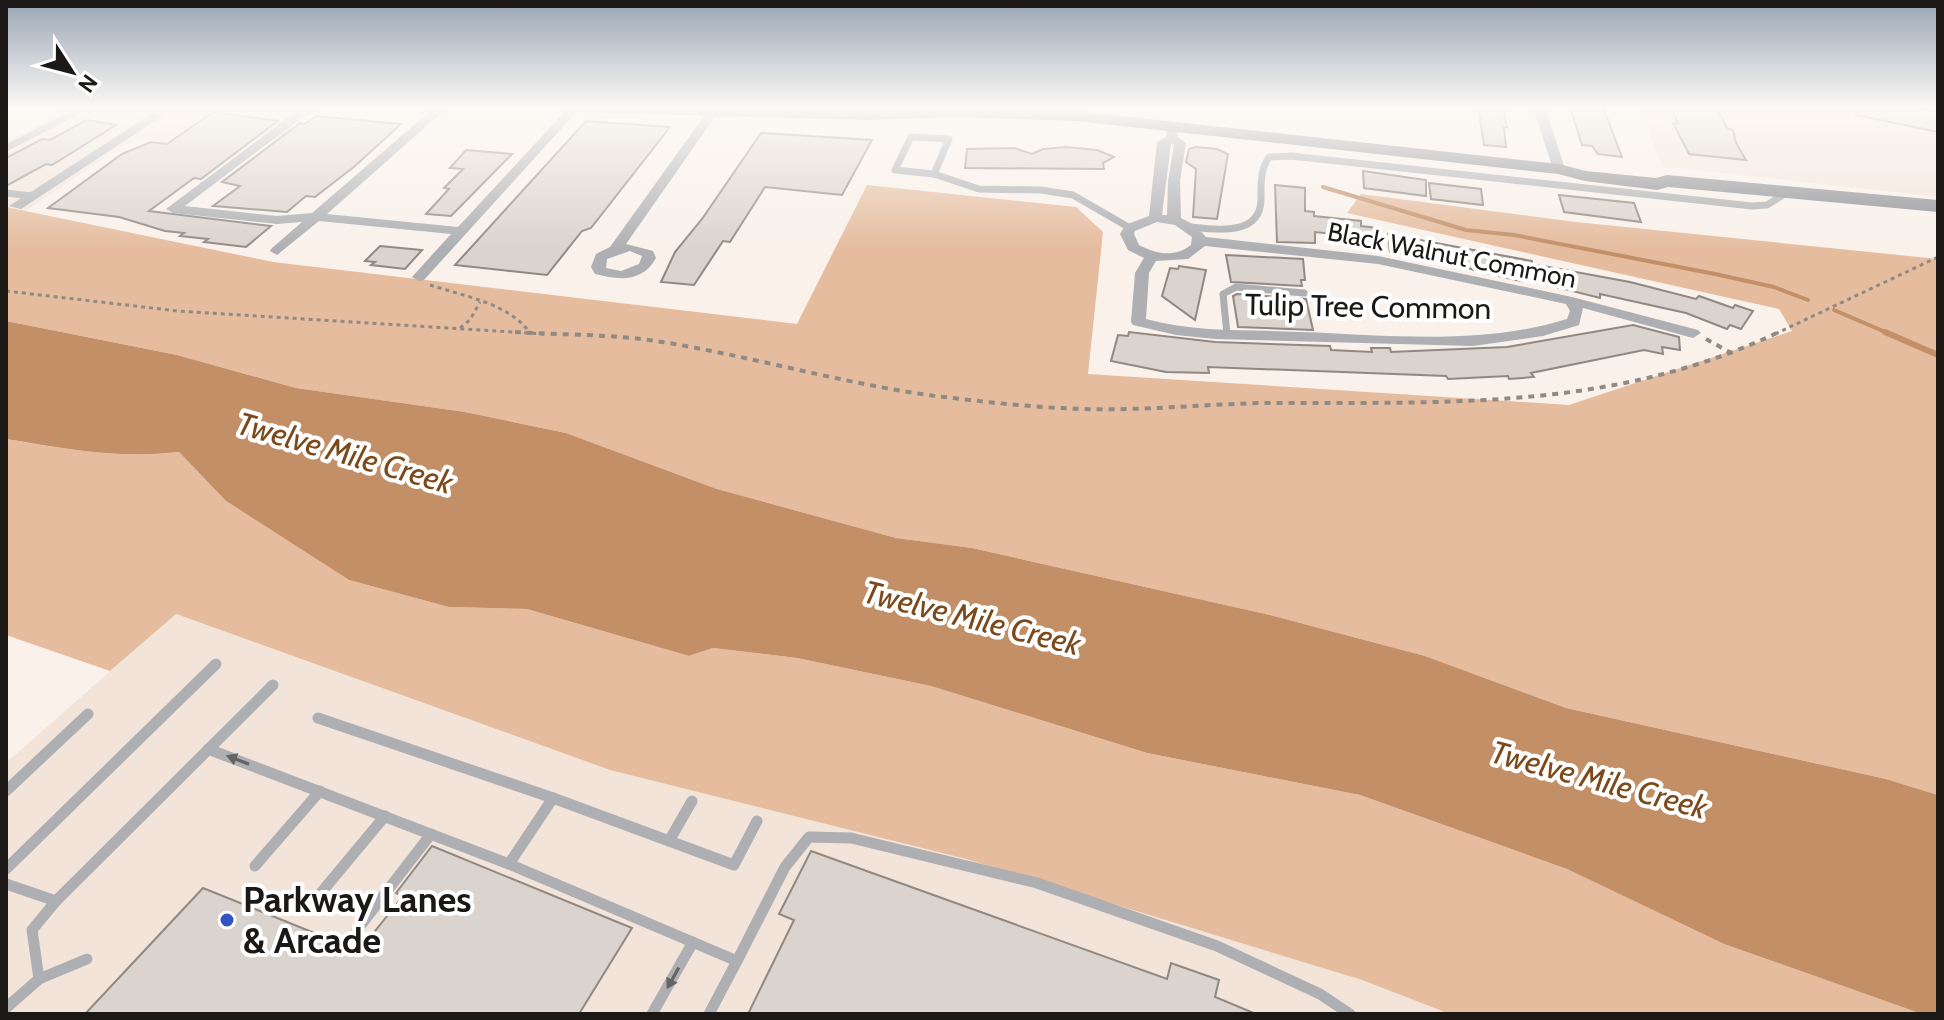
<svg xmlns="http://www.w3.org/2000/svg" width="1944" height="1020" font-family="Cabin,sans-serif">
	<rect width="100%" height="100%" fill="#f9f1ea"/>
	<g fill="#f3e4d9">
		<path d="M69 107H261L316 112 280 142 233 137 219 146 134 139 25 211 6 207V142Z"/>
		<path d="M1640 107H1938V197L1662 166Z"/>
		<path d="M175 614 610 770 966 859 1362 980 1450 1014H6V763Z"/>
	</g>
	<g fill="#e5bc9e">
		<path d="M867 185 1076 207 1103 232 1088 374 1569 405 1792 331 1779 309 1347 213 1361 194 1576 222 1938 259V795L1886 779 1566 708 1425 656 1270 615 972 548 896 538 717 489 566 433 465 412 296 388 177 355 6 321V207L273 262 797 324Z"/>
		<path d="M6 439C65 449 119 459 179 452L226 501 349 580 449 607 527 609 689 656 713 648 797 658 931 686 1147 753 1360 795 1567 869 1724 944 1922 1014H1450L1362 980 966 859 610 770 176 614 110 671 6 635Z"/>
	</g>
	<path fill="#c38f67" d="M6 321 177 355 296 388 465 412 566 433 717 489 896 538 972 548 1270 615 1425 656 1566 708 1886 779 1938 795V1014H1922L1724 944 1567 869 1360 795 1147 753 931 686 797 658 713 648 689 656 527 609 449 607 349 580 226 501 179 452C116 459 68 449 6 439Z"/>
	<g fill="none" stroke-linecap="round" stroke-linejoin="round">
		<g stroke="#c38f67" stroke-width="4">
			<path d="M1323 187 1466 230 1514 235 1715 274 1774 287 1808 300"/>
			<path d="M1834 310 1890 334"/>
		</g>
		<path stroke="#c38f67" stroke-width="6" d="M1885 332 1938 355"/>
	</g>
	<g fill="#dbd3cd" stroke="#908983" stroke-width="2">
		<path d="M1478 107H1503L1507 127H1504L1506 147 1484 145Z"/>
		<path d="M1570 107H1603L1622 157 1598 154 1592 146 1582 145Z"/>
		<path d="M1671 107H1716L1727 128 1733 130 1736 143 1746 160 1689 154 1673 123 1678 124Z"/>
		<path d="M1857 107H1912L1938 112V132L1856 115Z"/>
		<path d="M213 112 278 121 201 179 194 178 149 211 271 226 246 247 204 242 208 239 180 236 184 233 165 231 119 217 48 208 122 154 151 142 167 144Z"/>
		<path d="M316 116 401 124 355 166 315 197 306 196 287 212 213 206 240 186 222 182 300 123 305 124Z"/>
		<path d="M87 120 116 125 52 165 46 164 6 186V158L42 139 50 140Z"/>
		<path d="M586 121 670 127 591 228 582 231 547 275 455 265Z"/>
		<path d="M761 133 872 140 842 195 765 187 730 242 723 241 694 285 661 282 675 252 702 219Z"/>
		<path d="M1066 147 1097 150 1114 157 1103 163 1104 169 965 168 967 149 1014 148 1032 154 1043 149Z"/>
		<path d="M1195 147 1217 149 1228 154 1217 219 1193 217 1196 169 1186 162 1189 149Z"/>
		<path d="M466 150 512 154 451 216 426 214 449 189 444 188 463 169 450 168Z"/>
		<path d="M1363 171 1426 180V196L1364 188Z"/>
		<path d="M1429 183 1481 189 1483 205 1431 199Z"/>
		<path d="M1275 185 1305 188V211L1314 212V216L1361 221V226L1378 228 1379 248 1364 246 1361 237 1315 232V243L1277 242Z"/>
		<path d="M1559 195 1634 203 1641 222 1564 212Z"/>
		<path d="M1388 234 1532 261V264L1630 282 1696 299 1699 296 1733 308 1735 305 1753 311 1741 329 1730 325 1727 329 1686 313 1600 294V298L1521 278V281L1503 277 1427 258 1428 256 1390 252Z"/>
		<path d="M380 246 422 250 405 269 371 265 375 262 365 261Z"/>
		<path d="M1226 255 1303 259 1305 280H1301L1302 286 1231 282Z"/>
		<path d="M1179 266 1206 270 1195 320 1162 296 1170 268 1178 269Z"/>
		<path d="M1237 294 1306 299 1313 330 1238 327 1233 296Z"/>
		<path d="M1633 325 1679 337 1680 350 1662 347 1663 354 1644 350 1531 373 1534 377 1509 379 1508 376 1448 379 1446 376 1208 367 1209 373 1166 372 1111 361 1118 335 1128 336 1129 332 1215 342 1330 346 1331 350 1372 352 1371 348H1390L1391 352 1507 347Z"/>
		<path d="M432 846 632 928 579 1014H85L203 888 359 951 403 896 396 893Z"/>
		<path d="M811 851 1167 979 1171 963 1219 980 1215 997 1256 1014H748L794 920 779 914Z"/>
	</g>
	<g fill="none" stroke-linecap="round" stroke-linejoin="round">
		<g stroke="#908a85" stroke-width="3" stroke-dasharray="4 4" stroke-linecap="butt">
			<path d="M430 285C463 296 509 303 530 333"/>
			<path d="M6 291 178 311 546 334"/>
			<path d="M460 328 470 320 480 302"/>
			<path d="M1775 334 1938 257"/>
		</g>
		<g stroke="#908a85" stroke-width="4" stroke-dasharray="6 6" stroke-linecap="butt">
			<path d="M515 332C561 335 610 334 656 341 747 355 836 382 928 395 992 403 1061 411 1126 409 1172 408 1216 404 1261 403 1442 402 1611 412 1779 332"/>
			<path d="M1706 339 1733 354"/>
		</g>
		<g stroke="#adafb2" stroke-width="7">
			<path d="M911 137 949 139 934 174 895 170Z"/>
			<path d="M6 148 86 107"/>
			<path d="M934 174 979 189 1041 190 1073 195 1130 228"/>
			<path d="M6 193 31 196"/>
			<path d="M1191 227C1217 230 1261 236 1261 199 1261 184 1260 170 1269 157L1291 156 1752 206 1767 205 1786 193"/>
			<path d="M1227 334 1223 294 1236 287 1304 293"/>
		</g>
		<g stroke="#adafb2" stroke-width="11">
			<path d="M318 718 553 798 734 865 757 821"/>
			<path d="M208 749 509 864 737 961 785 867 809 837 851 838 1037 883 1217 946 1320 994 1350 1014"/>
			<path d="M6 791 88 714"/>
			<path d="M669 841 692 801"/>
			<path d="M509 864 553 798"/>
			<path d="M255 866 320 791"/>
			<path d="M6 869 216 664"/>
			<path d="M6 884 56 901"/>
			<path d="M320 894 385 816"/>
			<path d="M357 930 431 834"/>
			<path d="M39 979 87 959"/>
			<path d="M6 1008 39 979 32 930 56 901 273 685"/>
			<path d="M652 1014 693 942"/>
			<path d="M709 1014 737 961"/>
		</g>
		<g fill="#adafb2" fill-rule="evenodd">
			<path d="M162 107H176L21 209 9 206Z"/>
			<path d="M302 107H316L185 206 277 216 312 213 435 107H448L327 214 458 227 569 107H581L424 280 419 281 412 277 451 234 319 221 277 255 270 251 272 248 302 222 277 224 173 213 166 209Z"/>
			<path d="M1533 107H1545L1565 169 1563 172 1553 169Z"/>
			<path d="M713 108 719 111 626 244 653 251 656 258C642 283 619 280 595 274L591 267 596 254 610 247 709 109ZM630 251 642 256 639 264 621 271 606 268 607 259Z"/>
			<path d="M1168 123H1176L1178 137 1186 143 1180 181 1181 218 1195 225 1206 237 1378 256 1572 297 1698 330 1701 333 1693 338 1583 308 1579 325 1543 336 1473 346 1215 339 1176 335 1133 325 1131 322 1135 273 1144 258 1128 250 1120 234 1125 225 1149 216 1157 142 1166 137ZM1171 143 1174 145 1168 181 1167 215H1162ZM1157 222 1175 225 1192 237 1191 245C1174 258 1156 254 1139 245L1134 234 1135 231ZM1205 246 1378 264 1566 304 1570 311 1567 319C1480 346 1389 335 1299 332 1247 329 1196 333 1146 319L1149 273 1156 261 1188 259Z"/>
		</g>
		<path fill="#8c8e93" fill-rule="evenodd" d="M568 107 867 110 957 107 1076 111 1559 164 1586 171 1656 178 1667 175 1938 200V212L1668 187 1657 190 1585 181 1558 174 1076 121 953 117 867 120 576 112Z"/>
	</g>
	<defs><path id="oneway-solid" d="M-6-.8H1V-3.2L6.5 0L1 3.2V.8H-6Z" transform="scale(2)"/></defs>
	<g fill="#646464">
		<use href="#oneway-solid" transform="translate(238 760) rotate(-159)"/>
		<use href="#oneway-solid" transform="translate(673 978) rotate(119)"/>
	</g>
	<linearGradient id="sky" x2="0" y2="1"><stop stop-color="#99a5b4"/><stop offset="0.43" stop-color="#fcf9f6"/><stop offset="1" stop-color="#fcf9f6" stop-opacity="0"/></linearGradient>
	<rect width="1944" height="250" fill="url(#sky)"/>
	<circle fill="#3054c4" stroke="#fff" stroke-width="3" cx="227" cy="920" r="8"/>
	<g text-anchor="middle" stroke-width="8" stroke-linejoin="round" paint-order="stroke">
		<g font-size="26" fill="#1b1816" stroke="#fff">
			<text transform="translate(1452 255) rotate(11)" y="9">Black Walnut Common</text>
		</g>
		<g font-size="30" fill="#1b1816" stroke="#fff">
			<text transform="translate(1368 307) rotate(1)" y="10">Tulip Tree Common</text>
		</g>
		<g font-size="32" font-style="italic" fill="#7c491b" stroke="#fff">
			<text transform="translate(345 453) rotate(16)" y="11">Twelve Mile Creek</text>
			<text transform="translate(972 618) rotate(14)" y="11">Twelve Mile Creek</text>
			<text transform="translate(1599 780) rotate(15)" y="11">Twelve Mile Creek</text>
		</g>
		<g font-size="36" font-weight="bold" fill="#1b1816" stroke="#fff" text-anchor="start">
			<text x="243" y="912">Parkway Lanes<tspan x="243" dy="41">&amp; Arcade</tspan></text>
		</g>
	</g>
	<rect width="1944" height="1020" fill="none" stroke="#1b1816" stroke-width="16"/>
	<g transform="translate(72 72) rotate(126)" stroke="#ffffff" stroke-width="6" paint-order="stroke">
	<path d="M0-6L14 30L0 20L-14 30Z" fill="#1b1816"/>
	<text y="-12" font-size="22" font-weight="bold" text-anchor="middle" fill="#1b1816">N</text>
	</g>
</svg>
